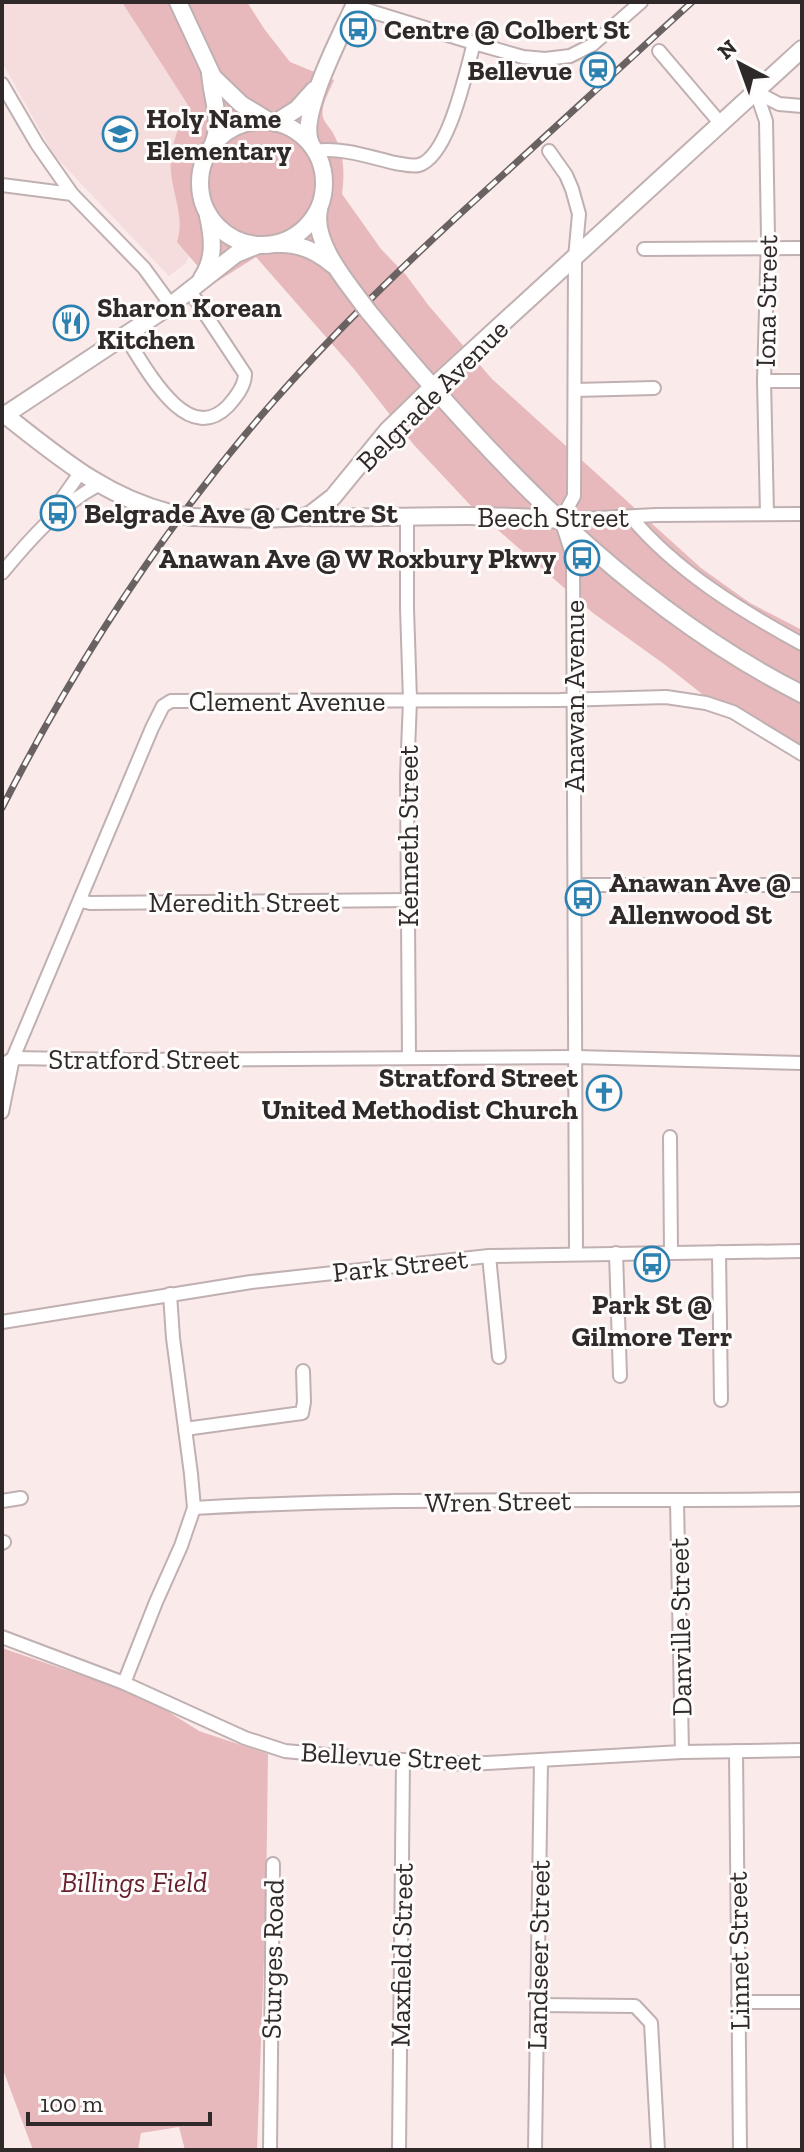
<svg xmlns="http://www.w3.org/2000/svg" width="804" height="2152" font-family="'Zilla Slab',serif">
	<rect width="100%" height="100%" fill="#faeaea"/>
	<path fill="#f5dcdd" d="M2 2H163L199 91 194 243 186 263 169 276 54 155 2 62Z"/>
	<g fill="#e7b9bc">
		<path d="M122 2H247L265 30 290 62 334 80C330 90 320 107 323 117 324 122 330 128 333 133 344 153 345 171 342 194L381 249 406 275 429 306 492 379 701 568 750 603 802 630V755L716 705 664 664 593 613 474 509 414 445 354 369 256 257 213 284 177 242C185 218 173 196 171 172 169 149 179 125 188 105Z"/>
		<path d="M2 1648 145 1697 199 1731 268 1754 266 1904 257 2150H185L179 2127 141 2133 138 2150H33L2 2067Z"/>
	</g>
	<g fill="none" stroke-linecap="round" stroke-linejoin="round">
		<g stroke="#c0b0b1" stroke-width="16">
			<g id="minor">
				<path d="M354 6 474 43 523 57 545 59 570 56 592 45 641 2"/>
				<path d="M659 51 721 124"/>
				<path d="M2 84 37 144 72 194"/>
				<path d="M756 92 766 121 768 238 764 381 767 513"/>
				<path d="M756 92 779 104 802 106"/>
				<path d="M315 151C342 147 369 157 395 163 403 164 412 167 419 165 449 156 466 71 474 43"/>
				<path d="M549 151 566 175 572 189 579 214 575 258 574 496 561 520 573 557 576 1253"/>
				<path d="M2 185 72 194 144 268 171 305"/>
				<path d="M644 249 802 248"/>
				<path d="M125 336C144 364 186 449 228 406 236 397 245 386 245 374L190 291"/>
				<path d="M764 381H802"/>
				<path d="M575 390 654 388"/>
				<path d="M52 513 80 473"/>
				<path d="M631 517C676 571 740 610 802 644"/>
				<path d="M407 518V608L410 700 407 776 409 1057"/>
				<path d="M561 520 656 515 802 514"/>
				<path d="M2 573C30 539 59 506 98 485"/>
				<path d="M576 885H802"/>
				<path d="M81 901 90 903 408 900"/>
				<path d="M2 1066 13 1058 128 1060 576 1057 802 1063"/>
				<path d="M2 1112 13 1058 152 728 163 706 171 701 560 700 666 697 706 703 733 712 802 754"/>
				<path d="M670 1137 671 1252"/>
				<path d="M719 1252 721 1400"/>
				<path d="M616 1253 620 1376"/>
				<path d="M489 1256 499 1357"/>
				<path d="M2 1322 251 1282 489 1256 802 1251"/>
				<path d="M185 1429 302 1413 304 1402 303 1371"/>
				<path d="M2 1501 21 1498"/>
				<path d="M677 1501 682 1752"/>
				<path d="M194 1508C396 1496 599 1502 802 1499"/>
				<path d="M2 1543 4 1542"/>
				<path d="M2 1637 124 1683 245 1738 285 1751 338 1756 468 1764 682 1752 802 1750"/>
				<path d="M124 1683 156 1602 181 1546 194 1508 191 1474 173 1338 170 1294"/>
				<path d="M736 1751 740 2150"/>
				<path d="M738 2002H802"/>
				<path d="M537 2005 635 2006 651 2023 658 2150"/>
				<path d="M270 2150 273 1864"/>
				<path d="M399 2150 403 1760"/>
				<path d="M535 2150 541 1760"/>
			</g>
		</g>
		<g stroke="#c0b0b1" stroke-width="20">
			<g id="major">
				<path d="M178 2 213 77 241 104 269 121"/>
				<path d="M210 72C211 96 223 121 213 144"/>
				<circle cx="262" cy="183" r="62"/>
				<path d="M275 123 297 109 314 90"/>
				<path d="M311 144C297 117 343 31 356 2"/>
				<path d="M319 210C313 239 340 274 356 295"/>
				<path d="M278 244C299 243 318 252 333 265"/>
				<path d="M202 278C215 259 213 238 208 216"/>
				<path d="M368 311C491 460 628 606 802 694"/>
				<path d="M5 415C58 456 103 496 170 513"/>
				<path d="M2 417 171 305 236 254 256 246"/>
				<path d="M191 517 262 519 304 517 311 514 333 497 387 431 422 397 802 49"/>
				<path d="M306 517C391 519 477 512 561 520"/>
			</g>
		</g>
		<use href="#minor" stroke="#fff" stroke-width="12"/>
		<use href="#major" stroke="#fff" stroke-width="16"/>
		<g stroke="#6a6162" stroke-width="7">
			<path id="rail" d="M2 808C76 662 165 525 273 402 345 320 424 246 505 173 568 116 630 59 692 2"/>
		</g>
		<use href="#rail" stroke="#fefbfb" stroke-width="4" stroke-dasharray="12" stroke-linecap="butt"/>
		<g stroke="#c0b0b1" stroke-width="20" stroke-linecap="butt">
			<g id="major-bridge">
				<path d="M356 295 368 311"/>
				<path d="M170 513 191 517"/>
			</g>
		</g>
		<use href="#major-bridge" stroke="#fff" stroke-width="16"/>
	</g>
	<defs>
		<g id="bus-ring" transform="scale(1.8)"><circle r="9.5" fill="#fefbfb" stroke="#2c81b1" stroke-width="1.5"/><path d="M-5-6H5V4H4V6H2V4H-2V6H-4V4H-5ZM-3.5-4V0h7V-4ZM-3.5 1.2v1.5H-2V1.2ZM2 1.2v1.5H3.5V1.2Z" fill="#2c81b1"/></g>
		<g id="station-ring" transform="scale(1.8)"><circle r="9.5" fill="#fefbfb" stroke="#2c81b1" stroke-width="1.5"/><path d="M-3-6H3Q5-6 5-4V2Q5 4 3 4L4.5 6H3L1.5 4h-3L-3 6H-4.5L-3 4Q-5 4-5 2V-4Q-5-6-3-6ZM-3.5-4v3h7v-3ZM-3.5 1v1.5H-2V1ZM2 1v1.5H3.5V1Z" fill="#2c81b1"/></g>
		<g id="school-ring" transform="scale(1.8)"><circle r="9.5" fill="#fefbfb" stroke="#2c81b1" stroke-width="1.5"/><path d="M0-5L7-2L0 1L-7-2ZM-4 1L0 2.5L4 1V4Q0 6-4 4Z" fill="#2c81b1"/></g>
		<g id="restaurant-ring" transform="scale(1.8)"><circle r="9.5" fill="#fefbfb" stroke="#2c81b1" stroke-width="1.5"/><path d="M-5-6h1v4h1v-4h1v4h1v-4h1v5L-1.5 .5V6h-2V.5L-5-1ZM5-6V6H3V1.5H1.5Q1.5-4 5-6Z" fill="#2c81b1"/></g>
		<g id="church-ring" transform="scale(1.8)"><circle r="9.5" fill="#fefbfb" stroke="#2c81b1" stroke-width="1.5"/><path d="M-1.2-6h2.4v3.5h3.3v2.4h-3.3V6h-2.4V-.1h-3.3v-2.4h3.3Z" fill="#2c81b1"/></g>
	</defs>
	<g fill-rule="evenodd">
		<use href="#bus-ring" x="358" y="29"/>
		<use href="#station-ring" x="598" y="70"/>
		<use href="#school-ring" x="120" y="134"/>
		<use href="#restaurant-ring" x="71" y="323"/>
		<use href="#bus-ring" x="58" y="513"/>
		<use href="#bus-ring" x="582" y="558"/>
		<use href="#bus-ring" x="583" y="898"/>
		<use href="#church-ring" x="604" y="1093"/>
		<use href="#bus-ring" x="652" y="1264"/>
	</g>
	<g text-anchor="middle" stroke-width="6" stroke-linejoin="round" paint-order="stroke">
		<g font-size="28" font-weight="bold" fill="#2f292a" stroke="#fefbfb" text-anchor="start">
			<text x="384" y="39">Centre @ Colbert St</text>
			<text x="572" y="80" text-anchor="end">Bellevue</text>
			<text x="146" y="128">Holy Name<tspan x="146" dy="32">Elementary</tspan></text>
			<text x="97" y="317">Sharon Korean<tspan x="97" dy="32">Kitchen</tspan></text>
			<text x="84" y="523">Belgrade Ave @ Centre St</text>
			<text x="556" y="568" text-anchor="end">Anawan Ave @ W Roxbury Pkwy</text>
			<text x="609" y="892">Anawan Ave @<tspan x="609" dy="32">Allenwood St</tspan></text>
			<text x="578" y="1087" text-anchor="end">Stratford Street<tspan x="578" dy="32">United Methodist Church</tspan></text>
			<text x="652" y="1314" text-anchor="middle">Park St @<tspan x="652" dy="32">Gilmore Terr</tspan></text>
		</g>
		<g font-size="28" fill="#2f292a" stroke="#fefbfb">
			<text transform="translate(766 301) rotate(-89)" y="10">Iona Street</text>
			<text transform="translate(432 395) rotate(-45)" y="10">Belgrade Avenue</text>
			<text x="553" y="527">Beech Street</text>
			<text transform="translate(574 696) rotate(-90)" y="10">Anawan Avenue</text>
			<text x="287" y="711">Clement Avenue</text>
			<text transform="translate(408 836) rotate(-90)" y="10">Kenneth Street</text>
			<text x="244" y="912">Meredith Street</text>
			<text x="144" y="1069">Stratford Street</text>
			<text transform="translate(400 1265) rotate(-6)" y="10">Park Street</text>
			<text transform="translate(498 1501) rotate(-1)" y="10">Wren Street</text>
			<text transform="translate(680 1627) rotate(-91)" y="10">Danville Street</text>
			<text transform="translate(391 1756) rotate(3)" y="10">Bellevue Street</text>
			<text transform="translate(738 1951) rotate(-91)" y="10">Linnet Street</text>
			<text transform="translate(401 1955) rotate(-89)" y="10">Maxfield Street</text>
			<text transform="translate(538 1955) rotate(-89)" y="10">Landseer Street</text>
			<text transform="translate(272 1959) rotate(-89)" y="10">Sturges Road</text>
		</g>
		<g font-size="28" font-style="italic" fill="#661e2a" stroke="#fefbfb">
			<text x="134" y="1892">Billings Field</text>
		</g>
	</g>
	<rect width="804" height="2152" fill="none" stroke="#2f292a" stroke-width="8"/>
	<g transform="translate(740 64) rotate(319)" stroke="#fefbfb" stroke-width="6" paint-order="stroke">
	<path d="M0-6L14 30L0 20L-14 30Z" fill="#2f292a"/>
	<text y="-12" font-size="22" font-weight="bold" text-anchor="middle" fill="#2f292a">N</text>
	</g>
	<path d="M28 2112v12h182v-12" fill="none" stroke="#2f292a" stroke-width="4"/>
	<text x="40" y="2112" font-size="24" fill="#2f292a" stroke="#fefbfb" stroke-width="6" paint-order="stroke">100 m</text>
</svg>
